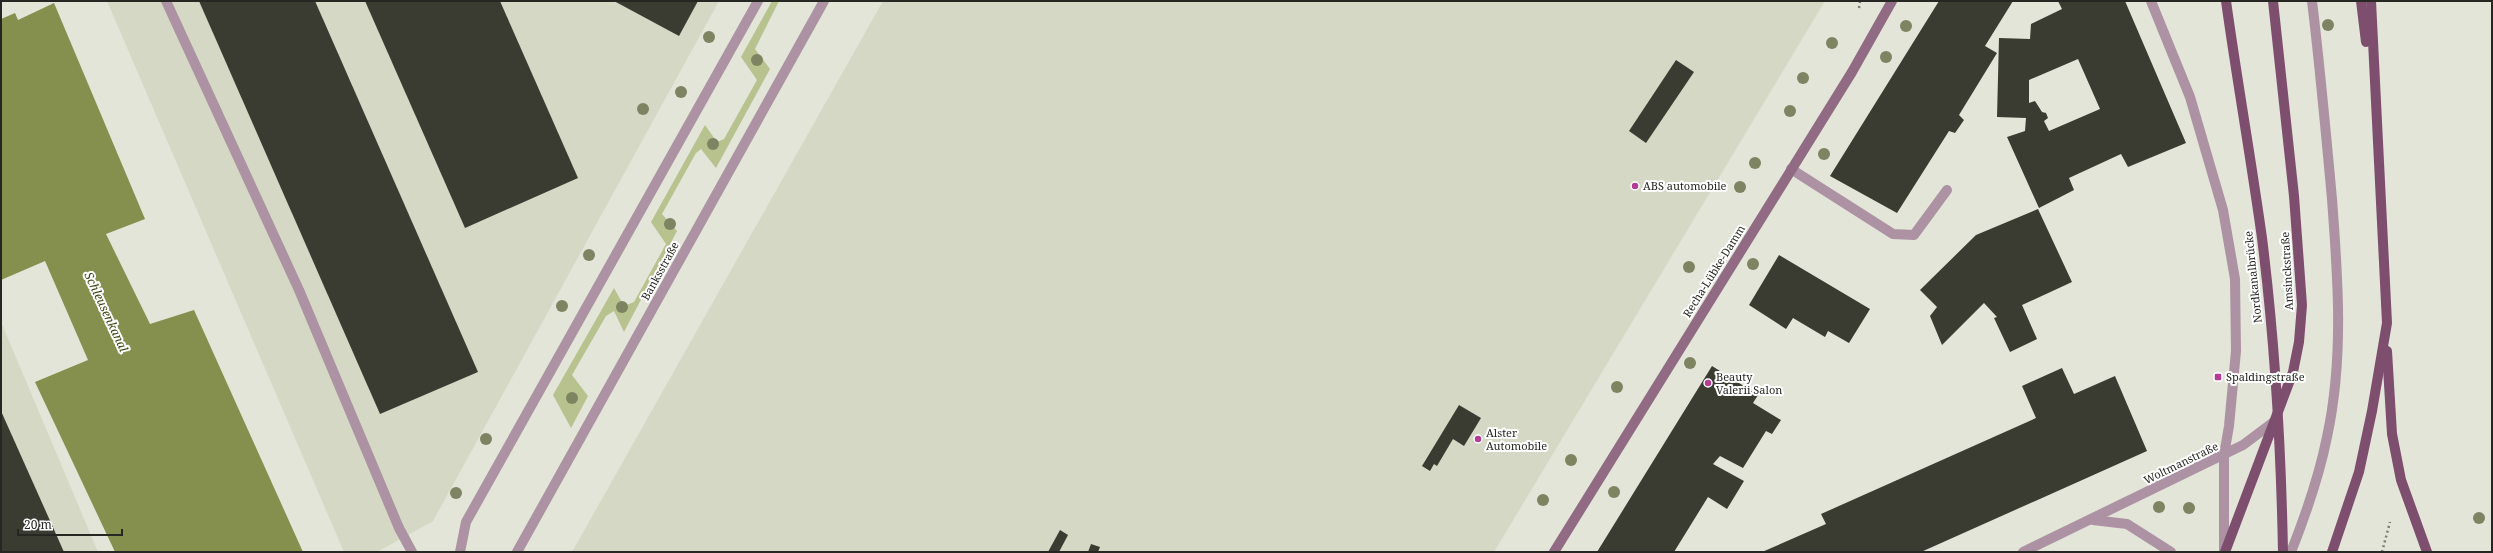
<svg xmlns="http://www.w3.org/2000/svg" width="2493" height="553" font-family="'Noto Serif',serif">
	<rect width="100%" height="100%" fill="#e2e5d8"/>
	<g fill="#d4d8c4">
		<path d="M107 1H719L433 521 377 552H344Z"/>
		<path d="M883 1H1825L1494 552H572Z"/>
		<path d="M1 322 98 552H1Z"/>
	</g>
	<path fill="#b8c28e" d="M772 1H779L755 49 770 69 716 168 701 149 696 153 662 214 677 231 624 332 614 311 606 316 572 375 588 396 571 428 553 395 614 288 624 306 634 302 666 244 651 222 705 125 717 142 724 139 757 80 741 57Z"/>
	<path fill="#85904f" d="M54 3 145 219 106 234 150 324 194 310 303 552H115L35 382 88 360 45 261 1 280V19L15 13 18 20Z"/>
	<g fill="#3a3c32" fill-rule="evenodd">
		<path d="M199 1H315L478 372 380 414Z"/>
		<path d="M365 1H500L578 178 465 228Z"/>
		<path d="M614 1H698L679 36Z"/>
		<path d="M1939 1H2013L1985 46 1997 53 1959 115 1964 120 1955 133 1949 131 1897 213 1830 176Z"/>
		<path d="M2058 1H2125L2186 143 2128 167 2121 154 2069 178 2074 190 2039 208 2007 137 2025 131 2026 118 1997 117 1999 38 2030 39 2031 24 2062 9ZM2078 59 2100 109 2049 131 2044 121 2048 118 2046 113 2042 112 2035 101 2029 103V80Z"/>
		<path d="M1676 60 1694 72 1646 143 1629 131Z"/>
		<path d="M2038 209 2072 282 2022 305 2037 339 2010 352 1994 318 1997 317 1984 303 1942 345 1930 316 1937 307 1920 290 1976 235Z"/>
		<path d="M1779 255 1870 309 1849 343 1828 331 1825 337 1793 318 1786 329 1749 305Z"/>
		<path d="M1712 366 1758 395 1753 403 1781 420 1772 434 1766 431 1743 468 1720 456 1713 464 1744 481 1727 509 1708 497 1674 552H1597Z"/>
		<path d="M2062 368 2074 394 2115 376 2147 451 1921 552H1762L1826 524 1821 514 2036 418 2022 386Z"/>
		<path d="M1459 405 1481 418 1464 446 1453 439 1437 466 1434 464 1430 471 1422 466Z"/>
		<path d="M1 411 64 552H1Z"/>
		<path d="M1060 530 1068 535 1059 552H1048Z"/>
		<path d="M1091 544 1100 547 1098 552H1088Z"/>
	</g>
	<g fill="none" stroke-linecap="round" stroke-linejoin="round">
		<g stroke="#7b7d74" stroke-width="2.5" stroke-dasharray="2 3" stroke-linecap="butt">
			<path d="M1859 8 1860 1"/>
			<path d="M2382 552 2390 522"/>
		</g>
		<g stroke="#ad92a3" stroke-width="10">
			<path d="M166 1 299 290 399 528 412 552"/>
			<path d="M1791 169 1893 234 1914 235 1947 190"/>
			<path d="M2291 552C2306 514 2319 477 2327 437 2344 359 2338 278 2332 199 2326 133 2320 67 2312 1"/>
		</g>
		<g stroke="#ad92a3" stroke-width="10">
			<path d="M2151 1 2190 97 2223 210 2235 279 2236 351 2229 426 2224 455V552"/>
			<path d="M2093 520 2127 524 2171 552"/>
			<path d="M460 552 466 522 758 1"/>
			<path d="M517 552 824 1"/>
			<path d="M2023 552 2243 445 2275 421"/>
		</g>
		<path stroke="#916a84" stroke-width="10" d="M1554 552 1852 72 1892 1"/>
		<g stroke="#7d4e6e" stroke-width="10">
			<path d="M2361 1 2366 42"/>
			<path d="M2387 351 2392 434 2401 480 2427 552"/>
			<path d="M2225 552 2293 372 2299 342 2302 305 2294 196 2273 1"/>
			<path d="M2332 552 2359 472 2372 411 2387 323 2371 1"/>
		</g>
		<path stroke="#7d4e6e" stroke-width="10" d="M2226 1C2237 80 2251 159 2262 238 2275 342 2281 447 2283 552"/>
	</g>
	<g fill="#7e8461">
		<circle cx="2328" cy="25" r="6"/>
		<circle cx="1906" cy="26" r="6"/>
		<circle cx="709" cy="37" r="6"/>
		<circle cx="1832" cy="43" r="6"/>
		<circle cx="1886" cy="57" r="6"/>
		<circle cx="757" cy="60" r="6"/>
		<circle cx="1803" cy="78" r="6"/>
		<circle cx="681" cy="92" r="6"/>
		<circle cx="643" cy="109" r="6"/>
		<circle cx="1790" cy="111" r="6"/>
		<circle cx="713" cy="144" r="6"/>
		<circle cx="1824" cy="154" r="6"/>
		<circle cx="1755" cy="163" r="6"/>
		<circle cx="1740" cy="187" r="6"/>
		<circle cx="670" cy="224" r="6"/>
		<circle cx="589" cy="255" r="6"/>
		<circle cx="1753" cy="264" r="6"/>
		<circle cx="1689" cy="267" r="6"/>
		<circle cx="562" cy="306" r="6"/>
		<circle cx="622" cy="307" r="6"/>
		<circle cx="1690" cy="363" r="6"/>
		<circle cx="1617" cy="387" r="6"/>
		<circle cx="572" cy="398" r="6"/>
		<circle cx="486" cy="439" r="6"/>
		<circle cx="1571" cy="460" r="6"/>
		<circle cx="1614" cy="492" r="6"/>
		<circle cx="456" cy="493" r="6"/>
		<circle cx="1543" cy="500" r="6"/>
		<circle cx="2159" cy="507" r="6"/>
		<circle cx="2189" cy="508" r="6"/>
		<circle cx="2479" cy="518" r="6"/>
	</g>
	<g fill="#b33d94" stroke="#fff" stroke-width="1.5">
		<circle cx="1635" cy="186" r="4"/>
		<rect x="2214" y="373" width="8" height="8" rx="2"/>
		<circle cx="1708" cy="383" r="4"/>
		<circle cx="1478" cy="439" r="4"/>
	</g>
	<g text-anchor="middle" stroke-width="4" stroke-linejoin="round" paint-order="stroke">
		<g font-size="11" fill="#262722" stroke="#fff" text-anchor="start">
			<text x="1643" y="190">ABS automobile</text>
			<text x="1716" y="381">Beauty<tspan x="1716" dy="13">Valerii Salon</tspan></text>
			<text x="2226" y="381">Spaldingstraße</text>
			<text x="1486" y="437">Alster<tspan x="1486" dy="13">Automobile</tspan></text>
		</g>
		<g font-size="11" fill="#262722" stroke="#fff">
			<text transform="translate(660 271) rotate(-61)" y="4">Banksstraße</text>
			<text transform="translate(1714 271) rotate(-58)" y="4">Recha-Lübke-Damm</text>
			<text transform="translate(2287 271) rotate(-93)" y="4">Amsinckstraße</text>
			<text transform="translate(2253 277) rotate(-96)" y="4">Nordkanalbrücke</text>
			<text transform="translate(2181 463) rotate(-26)" y="4">Woltmanstraße</text>
		</g>
		<g font-size="12" font-style="italic" fill="#3e4513" stroke="#fff">
			<text transform="translate(106 312) rotate(65)" y="4">Schleusenkanal</text>
		</g>
	</g>
	<rect width="2493" height="553" fill="none" stroke="#262722" stroke-width="4"/>
	<path d="M18 529v6h104v-6" fill="none" stroke="#262722" stroke-width="2"/>
	<text x="24" y="529" font-size="12" fill="#262722" stroke="#ffffff" stroke-width="3" paint-order="stroke">20 m</text>
</svg>
